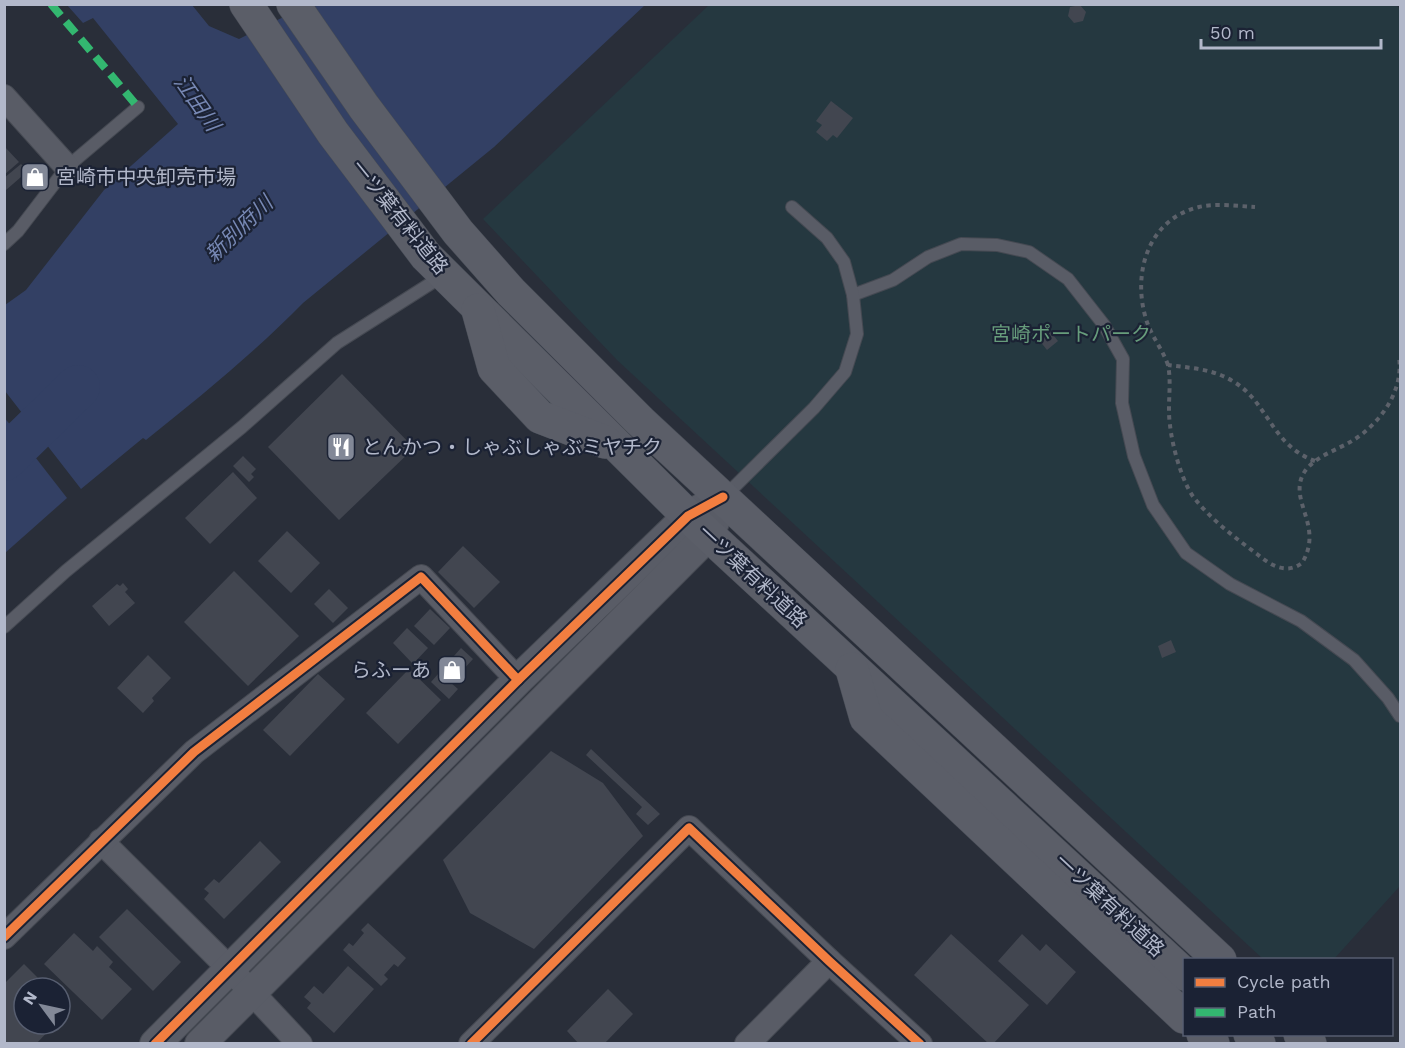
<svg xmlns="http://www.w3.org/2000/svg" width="1405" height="1048" font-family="'Work Sans','Noto Sans JP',sans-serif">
	<rect width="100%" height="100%" fill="#292e39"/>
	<path fill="#253840" d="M709 5H1396L1400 9V886L1334 959H1263L617 360 483 219Z"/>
	<g fill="#334064">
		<path d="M67 5H192L209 26 239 39 308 5H645L494 147 303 303C254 353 200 397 146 440L143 438 81 489 5 391V305L26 290 104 190 178 124 93 18 83 23Z"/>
		<path d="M4 417 67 498 5 553H4Z"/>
	</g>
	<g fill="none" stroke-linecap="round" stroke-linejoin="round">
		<path stroke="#334064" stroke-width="44" d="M4 459 78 387"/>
	</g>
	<g fill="#424650">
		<path d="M1080 5 1086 12 1083 21 1074 23 1068 16 1070 7Z"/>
		<path d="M831 101 853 118 837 138 833 135 827 141 816 132 822 125 816 121Z"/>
		<path d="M4 146 19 162 4 175Z"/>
		<path d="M21 164 28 171 6 190 4 178Z"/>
		<path d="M1050 331 1058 341 1047 350 1039 340Z"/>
		<path d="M342 374 414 448 339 520 268 447Z"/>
		<path d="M243 456 256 469 251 474 254 477 249 482 233 466Z"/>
		<path d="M233 472 257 498 210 544 185 518Z"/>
		<path d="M287 531 320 563 291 593 258 561Z"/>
		<path d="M463 546 500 582 474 608 438 572Z"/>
		<path d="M234 571 299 636 248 686 184 622Z"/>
		<path d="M123 583 128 589 125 592 135 603 109 626 92 606 117 584 120 586Z"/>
		<path d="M329 589 348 608 333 623 314 604Z"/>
		<path d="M430 609 450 628 434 645 414 626Z"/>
		<path d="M407 628 428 648 413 664 393 643Z"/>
		<path d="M1171 640 1176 652 1162 658 1158 646Z"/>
		<path d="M461 648 473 659 451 683 458 689 449 699 431 682Z"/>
		<path d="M148 655 171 678 152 698 154 701 143 713 117 688Z"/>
		<path d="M409 669 441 700 398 744 366 713Z"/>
		<path d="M318 674 345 699 290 756 263 730Z"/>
		<path d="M591 749 660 814 648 825 636 814 642 807 586 755Z"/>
		<path d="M551 751 603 783 643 836 534 949 470 913 443 860Z"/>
		<path d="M260 841 281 862 224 919 204 899 209 893 204 889 214 879 219 883Z"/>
		<path d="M127 909 181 962 153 991 99 937Z"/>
		<path d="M368 923 406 958 398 967 394 964 384 975 388 979 381 986 343 950 349 943 353 946 364 933 361 930Z"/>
		<path d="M74 933 93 951 97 946 113 962 109 967 132 989 102 1020 44 964Z"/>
		<path d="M951 934 1029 1005 993 1044H989L914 975Z"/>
		<path d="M1022 934 1040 951 1046 944 1076 972 1047 1005 998 961Z"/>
		<path d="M24 964 48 988H24V1024H55L36 1044H4V984Z"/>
		<path d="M348 966 374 989 334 1033 307 1008 311 1003 304 997 314 986 323 994Z"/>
		<path d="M608 989 633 1014 604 1044H579L567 1031Z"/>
		<path d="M60 1000 70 1009 60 1019Z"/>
	</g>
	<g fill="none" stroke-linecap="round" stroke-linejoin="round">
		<g stroke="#454952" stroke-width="14">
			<g id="service">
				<path d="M4 244 18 231 67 167 138 107"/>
				<path d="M853 295 893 280 928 257 961 244 997 245 1029 252 1068 279 1104 325 1123 359 1122 403 1134 456 1153 505 1186 553 1230 584 1301 621 1354 660 1388 698 1400 716"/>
				<path d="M724 497 814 408 845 372 857 334 853 295 844 262 827 238 792 207"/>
				<path d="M4 627 66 571 242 427 337 343 444 275"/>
			</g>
		</g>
		<g stroke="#454952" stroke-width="26">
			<g id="minor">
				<path d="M4 97 67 167"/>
				<path d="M101 841 229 968 300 1044"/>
				<path d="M4 937 194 752 421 577 518 680"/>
				<path d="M471 1044 689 828 829 961 920 1044"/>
				<path d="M747 1044 829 961"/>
			</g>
		</g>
		<g stroke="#454952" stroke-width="32">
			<g id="tertiary">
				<path d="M155 1044 518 680 688 516 723 497"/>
				<path d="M200 1044 709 535 718 512"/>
			</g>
		</g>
		<g stroke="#464b55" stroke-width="34">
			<g id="primary">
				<path d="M246 4 333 133 426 256 688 516 1184 974"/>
				<path d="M293 4 364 107 458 232 511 292 640 421 1220 960"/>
				<path d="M478 310 494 368 540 417 605 442"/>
				<path d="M852 669 866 718 1184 1017"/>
				<path d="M1203 1034 1213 1044"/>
				<path d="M1250 1034 1259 1044"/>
				<path d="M1300 1034 1310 1044"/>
			</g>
		</g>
		<g stroke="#5c616a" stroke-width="4" stroke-dasharray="4.5 4.5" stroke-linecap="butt">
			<path d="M1168 365C1162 348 1151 336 1146 319 1132 273 1148 219 1199 207 1216 203 1237 206 1255 207"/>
			<path d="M1315 461C1271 445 1268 402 1234 382 1214 369 1191 368 1168 365 1172 385 1167 404 1170 425 1172 445 1181 478 1192 495 1209 518 1234 537 1257 554 1270 565 1286 575 1302 563 1325 525 1286 500 1305 471 1316 456 1337 450 1352 441 1380 424 1404 391 1399 357"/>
		</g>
		<use href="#service" stroke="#595c66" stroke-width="12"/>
		<use href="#minor" stroke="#595c66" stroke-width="24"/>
		<use href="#tertiary" stroke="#595c66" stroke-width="30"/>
		<use href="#primary" stroke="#5b5e68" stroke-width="33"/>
		<path stroke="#33b770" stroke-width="8" stroke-dasharray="15 8" stroke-linecap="butt" d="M51 4 138 107"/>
		<g stroke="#1b2234" stroke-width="13">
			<g id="cycleway">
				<path d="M4 937 194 752 421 577 518 680"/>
				<path d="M155 1044 518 680 688 516 723 497"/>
				<path d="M471 1044 689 828 829 961 920 1044"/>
			</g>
		</g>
		<use href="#cycleway" stroke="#f27e40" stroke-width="9"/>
	</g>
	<defs>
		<g id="shop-square" transform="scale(1.5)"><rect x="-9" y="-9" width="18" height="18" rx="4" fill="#828897" stroke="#1b2234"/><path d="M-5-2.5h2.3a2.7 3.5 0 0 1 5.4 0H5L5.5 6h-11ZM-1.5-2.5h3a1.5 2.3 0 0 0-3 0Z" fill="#fff"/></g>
		<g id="restaurant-square" transform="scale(1.5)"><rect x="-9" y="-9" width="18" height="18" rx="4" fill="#828897" stroke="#1b2234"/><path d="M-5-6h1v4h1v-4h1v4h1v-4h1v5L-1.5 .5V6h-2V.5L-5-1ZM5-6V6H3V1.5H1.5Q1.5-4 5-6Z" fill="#fff"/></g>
	</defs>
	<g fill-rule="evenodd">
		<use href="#shop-square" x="35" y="177"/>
		<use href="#restaurant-square" x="341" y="447"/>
		<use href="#shop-square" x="452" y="670"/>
	</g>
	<g text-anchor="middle" stroke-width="4.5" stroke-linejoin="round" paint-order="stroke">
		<g font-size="20" fill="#b2b8ca" stroke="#1b2234" text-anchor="start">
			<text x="56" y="184">宮崎市中央卸売市場</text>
			<text x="362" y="454">とんかつ・しゃぶしゃぶミヤチク</text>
			<text x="431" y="677" text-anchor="end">らふーあ</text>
		</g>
		<g font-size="20" fill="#b2b8ca" stroke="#1b2234">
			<text transform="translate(400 217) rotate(51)" y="7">一ツ葉有料道路</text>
			<text transform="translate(753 576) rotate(43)" y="7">一ツ葉有料道路</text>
			<text transform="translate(1110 905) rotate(43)" y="7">一ツ葉有料道路</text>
		</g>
		<g font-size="20" fill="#679d7c" stroke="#1b2234">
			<text x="1071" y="341">宮崎ポートパーク</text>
		</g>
		<g font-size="21" font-style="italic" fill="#7788b4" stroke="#1b2234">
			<text transform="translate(197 103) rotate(55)" y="7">江田川</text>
			<text transform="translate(239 229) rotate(-44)" y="7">新別府川</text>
		</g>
	</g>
	<rect width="1405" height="1048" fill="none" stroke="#b2b8ca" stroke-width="12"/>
	<rect x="1183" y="958" width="210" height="78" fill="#1b2234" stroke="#575e70" stroke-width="1.5"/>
	<rect x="1195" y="978" width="30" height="9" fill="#f27e40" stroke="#575e70" stroke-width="1.5"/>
	<text x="1237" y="988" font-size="18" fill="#b2b8ca">Cycle path</text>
	<rect x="1195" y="1008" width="30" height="9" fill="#33b770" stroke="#575e70" stroke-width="1.5"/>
	<text x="1237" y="1018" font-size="18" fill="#b2b8ca">Path</text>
	<g transform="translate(42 1006) rotate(303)"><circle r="28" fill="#1b2234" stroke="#575e70" stroke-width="1.5"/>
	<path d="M0-4.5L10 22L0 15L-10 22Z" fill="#828897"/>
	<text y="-9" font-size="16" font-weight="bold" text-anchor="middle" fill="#b2b8ca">N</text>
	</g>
	<path d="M1201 39v9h180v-9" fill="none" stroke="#b2b8ca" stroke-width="3"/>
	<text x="1210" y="39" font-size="18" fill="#b2b8ca" stroke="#1b2234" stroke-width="4.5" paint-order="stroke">50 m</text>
</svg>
